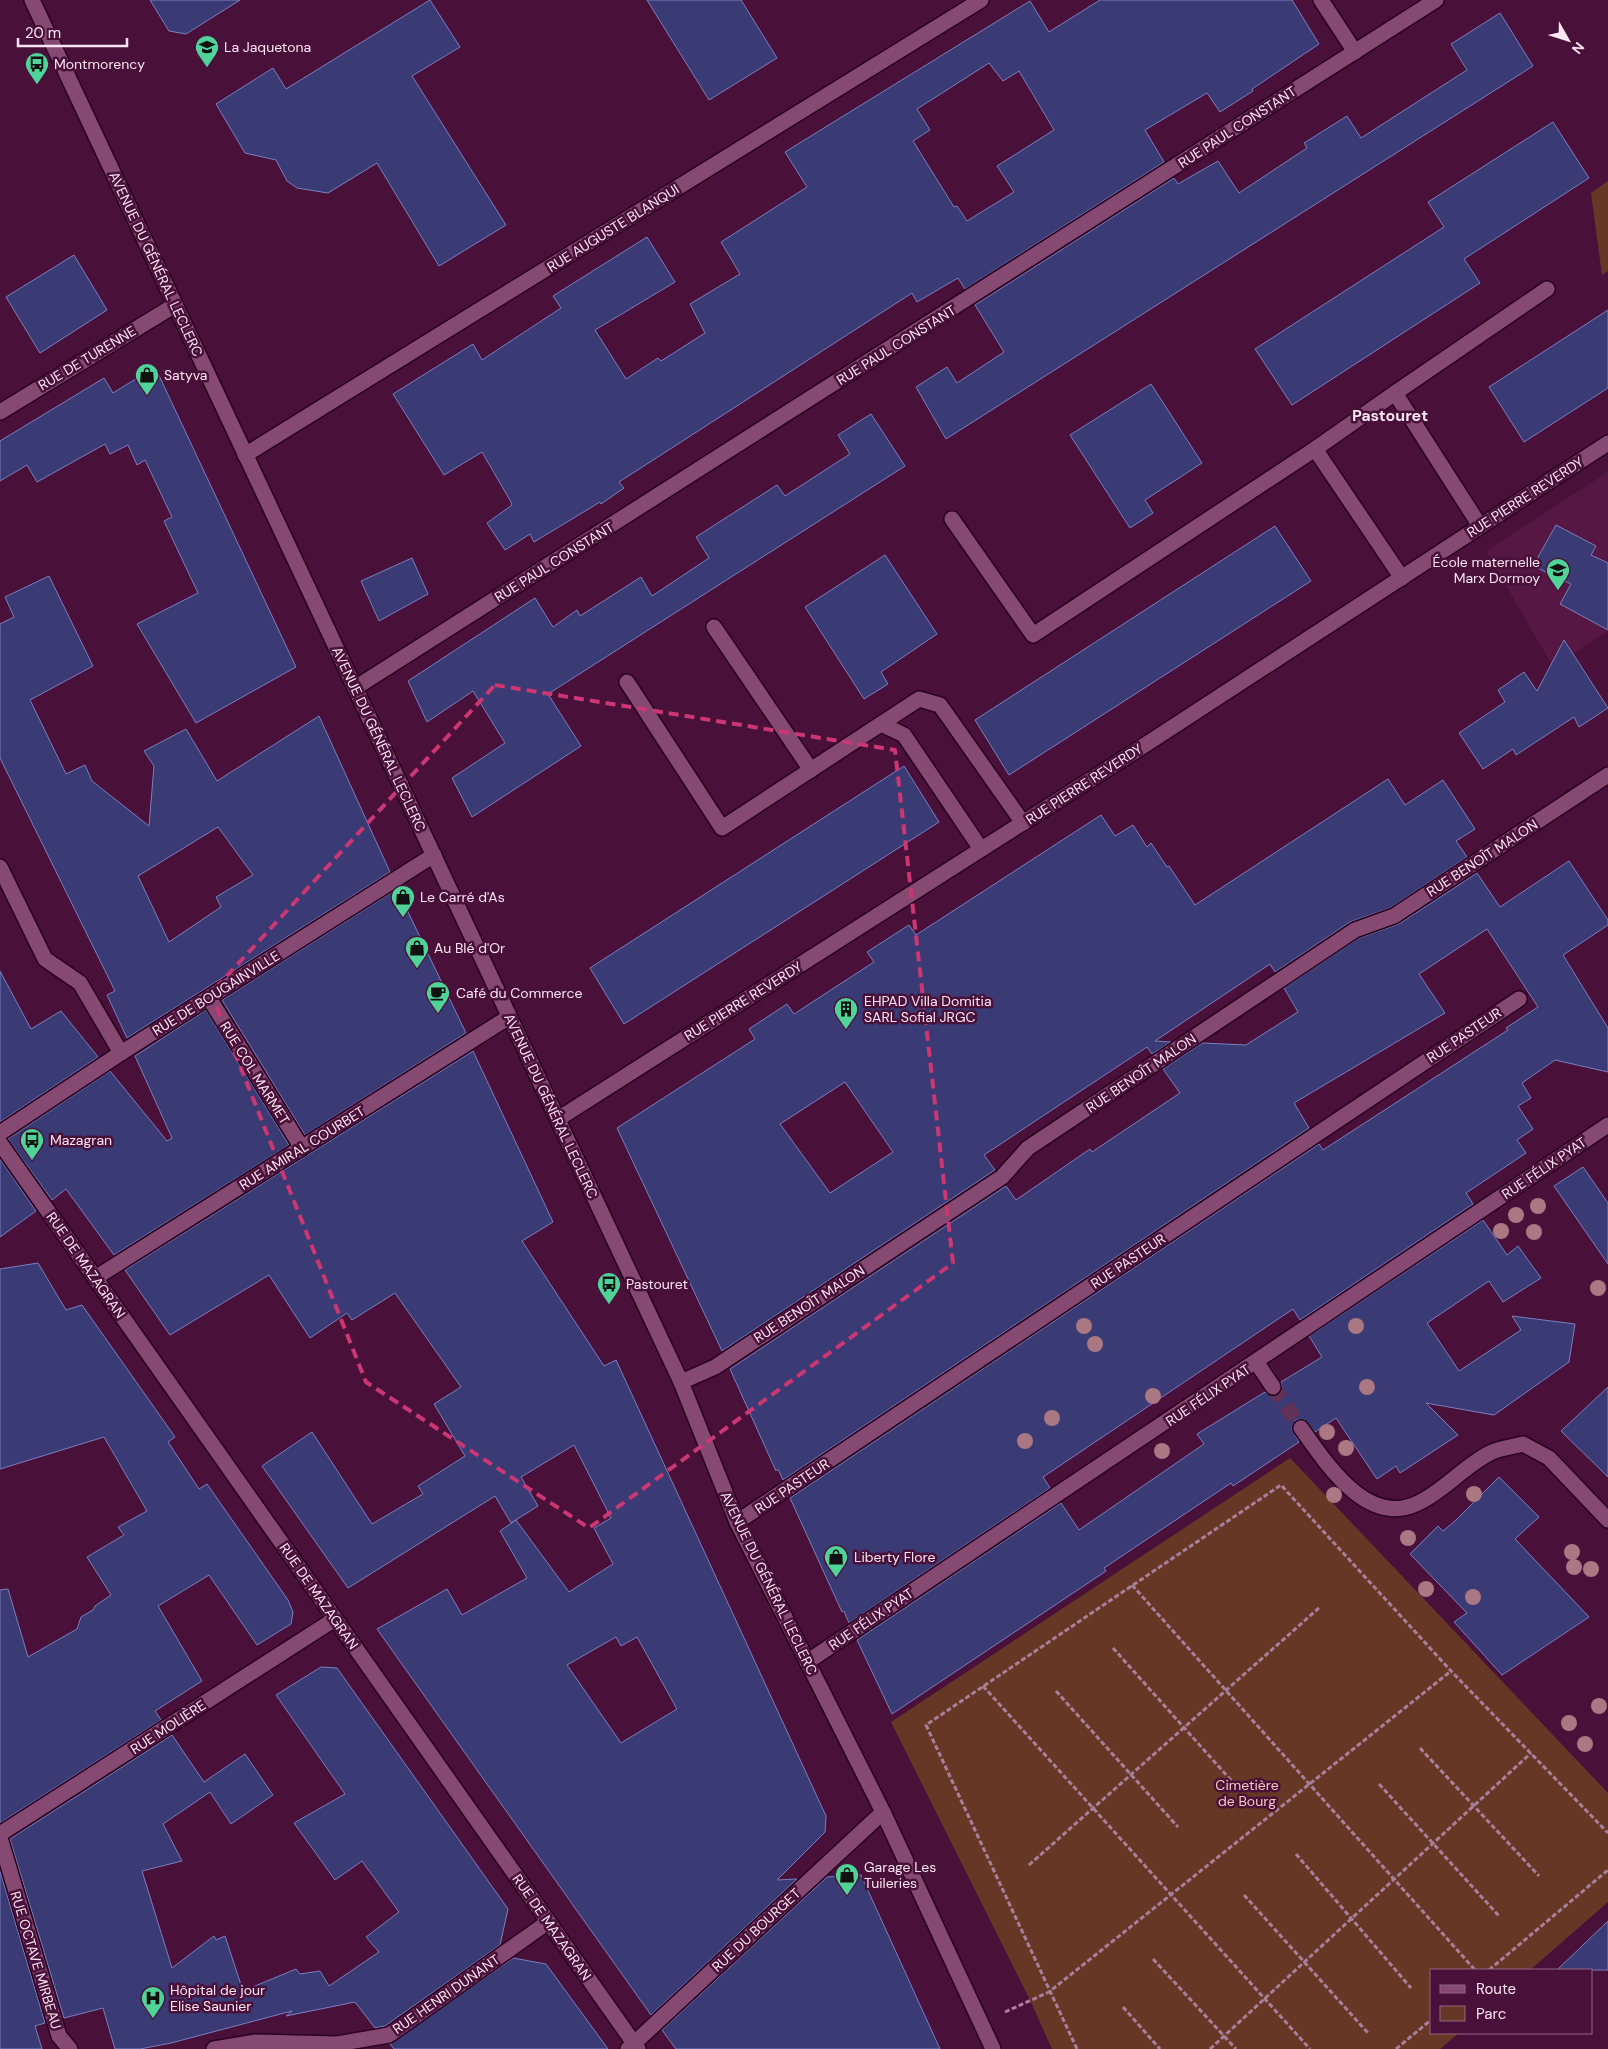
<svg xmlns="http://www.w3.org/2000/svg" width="1608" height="2049" font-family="'DM Sans',sans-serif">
	<rect width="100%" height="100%" fill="#49113a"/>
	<path fill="#571745" d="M1608 472V631L1553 667 1486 551Z"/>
	<g fill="#673725">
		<path d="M1608 181V271L1602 275 1591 193Z"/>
		<path d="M1290 1458 1608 1793V1902L1530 1970H1432V2033H1459L1440 2049H1052L1030 2000 891 1722Z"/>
	</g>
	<g fill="#3a3a74" stroke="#7b7fc0" fill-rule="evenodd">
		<path d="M150 0H240L186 34 169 31Z"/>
		<path d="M430 0 460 47 412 76 506 225 439 266 377 163 328 193 297 188 287 181 276 160 245 153 216 104 273 68 286 89Z"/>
		<path d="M647 0H741L777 58 709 100Z"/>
		<path d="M1100 0H1292L1319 44 1252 89 1253 91 1220 112 1207 93 1145 130 1164 162 965 289 958 278 917 302 912 293 619 482 624 488 601 504 600 502 534 542 530 534 505 550 487 523 512 505 511 502 482 452 444 475 393 394 473 344 482 360 561 308 553 296 647 237 675 282 595 330 626 379 658 358 661 361 705 333 690 304 740 274 721 242 807 187 785 152 1030 1 1049 32ZM989 63 1003 81 1019 71 1054 130 997 166 1014 192 967 221 957 206 954 207 913 141 930 130 917 109Z"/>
		<path d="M1500 13 1533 66 946 439 916 387 947 367 957 383 1004 352 975 305 1174 178 1178 184 1218 161 1239 193 1307 148 1304 143 1347 116 1361 138 1467 70 1451 44Z"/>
		<path d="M1553 122 1589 178 1464 259 1480 283 1292 405 1255 349 1444 227 1428 202Z"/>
		<path d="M74 255 107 310 40 353 6 297Z"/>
		<path d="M1608 310V388L1524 442 1489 387Z"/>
		<path d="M155 367 296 667 196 723 137 624 198 593 164 521 172 517 145 460 137 465 128 445 110 454 105 444 37 482 27 465 0 481V441L104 378 113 393Z"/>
		<path d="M1151 384 1202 463 1145 500 1153 513 1130 528 1070 435Z"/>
		<path d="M871 414 905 466 548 694 581 746 472 817 452 778 505 743 473 691 427 722 408 681 535 598 553 627 577 610 580 616 641 577 652 596 709 558 696 537 777 485 785 496 850 454 838 435Z"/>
		<path d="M1556 525 1596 546 1591 555 1608 563V630L1560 604 1571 584 1533 566Z"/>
		<path d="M1275 526 1311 581 1009 775 975 720Z"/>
		<path d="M885 555 937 634 881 672 888 684 864 699 805 607Z"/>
		<path d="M412 558 428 594 379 621 361 581Z"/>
		<path d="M49 576 93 666 30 700 66 774 85 765 92 781 149 826 154 766 144 751 186 729 217 781 319 716 390 872 127 1038 107 995 115 991 0 758V624L14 617 5 597ZM218 827 253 875 216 897 221 907 169 942 138 876Z"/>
		<path d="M1564 640 1608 708 1579 727 1574 717 1516 755 1513 749 1483 769 1459 733 1505 702 1498 690 1524 672 1537 691Z"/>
		<path d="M904 766 939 822 624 1024 590 968Z"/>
		<path d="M1388 779 1405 805 1443 780 1475 829 1456 841 1467 857 1390 908 1350 922 1275 972 1270 964 1155 1041 1171 1042 1152 1054 1147 1047 984 1155 995 1170 722 1351 617 1128 755 1039 749 1029 787 1004 794 1014 874 962 867 952 909 925 916 935 1101 815 1115 836 1133 825 1147 847 1151 843 1167 867 1169 866 1195 905ZM845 1082 893 1152 830 1193 780 1124Z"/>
		<path d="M1569 861 1608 920V925L1563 955 1608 1028V1072L1555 1060 1522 1083 1531 1098 1518 1106 1533 1129 1517 1140 1526 1153 1466 1193 1473 1204 1300 1320 1293 1309 1043 1477 1050 1488 849 1623 844 1611 842 1612 790 1498 1319 1144 1323 1150 1508 1030 1506 1028 1538 1007 1487 929 1419 974 1445 1013 1294 1103 1309 1128 783 1480 778 1469 776 1471 730 1369 1006 1186 1016 1200 1090 1149 1092 1152 1180 1093 1163 1069 1202 1043 1246 1045 1298 1012 1284 988 1359 938 1399 924 1477 873 1500 907Z"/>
		<path d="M397 889 466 1033 305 1135 222 1000Z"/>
		<path d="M0 971 31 1029 61 1011 98 1057 0 1122Z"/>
		<path d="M206 1010 289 1145 114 1255 66 1189 52 1200 8 1139 110 1071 167 1141 172 1138 135 1056Z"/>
		<path d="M473 1051 553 1222 522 1241 604 1366 616 1360 826 1816 825 1832 777 1880 797 1879 651 2015 377 1629 447 1589 462 1615 527 1578 500 1531 516 1520 569 1592 613 1564 594 1528 611 1518 574 1445 521 1477 538 1506 511 1523 495 1496 348 1588 262 1466 312 1432 372 1524 423 1494 418 1486 465 1456 434 1404 461 1387 395 1293 352 1320 347 1313 310 1338 269 1275 170 1335 125 1270ZM616 1637 621 1646 637 1637 677 1709 621 1743 567 1665Z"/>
		<path d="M0 1159 36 1211 0 1237Z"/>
		<path d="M1583 1167 1608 1203V1264L1554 1186Z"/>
		<path d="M1483 1220 1507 1255 1518 1246 1541 1278 1503 1302 1489 1281 1427 1323 1459 1371 1521 1330 1512 1316 1575 1324 1569 1362 1494 1415 1426 1403 1458 1435 1400 1473 1396 1466 1377 1479 1336 1418 1315 1432 1305 1420H1296L1292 1429 1299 1442 1233 1486 1231 1483 1104 1568 1106 1571 892 1714 857 1640 1061 1503 1079 1530 1204 1444 1197 1434 1265 1392 1273 1396 1279 1394 1282 1387 1281 1382 1322 1357 1309 1336Z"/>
		<path d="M38 1263 66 1310 82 1305 175 1437 168 1442 199 1489 207 1484 288 1600 293 1612 291 1624 257 1645 209 1575 158 1606 202 1681 155 1711 161 1720 0 1823V1590L8 1589 28 1657 77 1629 81 1617 93 1610 95 1606 111 1595 87 1557 124 1535 118 1527 147 1511 104 1437 0 1469V1269Z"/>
		<path d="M1608 1387V1477L1561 1431Z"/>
		<path d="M1499 1477 1539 1517 1515 1539 1589 1617 1502 1675 1454 1622 1467 1613 1410 1554 1438 1526 1443 1531 1455 1521Z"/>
		<path d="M321 1667 337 1668 508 1909 500 1945 385 2026 375 2028 355 2002 286 2016 292 2011 171 2043 140 2049H115L103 2008 64 2018 10 1839 172 1735 204 1782 245 1754 273 1795 231 1824 210 1792 163 1824 182 1861 142 1871 172 1968 214 1936 216 1940 225 1936 243 1991 296 1969 300 1974 320 1971 329 1986 379 1952 366 1937 399 1912 362 1861 335 1880 294 1823 345 1794 276 1695Z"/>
		<path d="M0 1871 45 2023 35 2026 42 2049H0Z"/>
		<path d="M861 1875 940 2049H676L662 2030 827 1877Z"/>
		<path d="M1608 1921V1970H1557Z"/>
		<path d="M513 1958 546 1964 608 2049H394L390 2044Z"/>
	</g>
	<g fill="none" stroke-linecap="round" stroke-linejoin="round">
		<path stroke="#643156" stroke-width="15" stroke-dasharray="15 8" stroke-linecap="butt" d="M1273 1387 1301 1428"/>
		<g stroke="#28011e" stroke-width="18">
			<g id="lane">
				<path d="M1395 393 1547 289"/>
				<path d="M952 519 1033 635 1315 449"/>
				<path d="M1402 578 1315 449 1395 393 1480 526"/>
				<path d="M714 627 811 770"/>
				<path d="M627 682 722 828 919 699 940 705 1023 823"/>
				<path d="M881 724 904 735 981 849"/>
			</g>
		</g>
		<g stroke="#28011e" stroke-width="18">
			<g id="street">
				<path d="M1321 0 1355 52"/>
				<path d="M0 412 175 305"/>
				<path d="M245 455 981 0"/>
				<path d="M355 688 1436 0"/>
				<path d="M0 867 45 959 80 983 121 1053"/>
				<path d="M209 998 302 1148"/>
				<path d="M558 1119 1148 743 1608 443"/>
				<path d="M0 1133 121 1053 434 855"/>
				<path d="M0 1143 638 2049"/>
				<path d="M95 1278 509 1017"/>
				<path d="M1257 1363 1273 1387"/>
				<path d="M681 1382 715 1367 1002 1177 1028 1148 1355 930 1394 916 1608 775"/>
				<path d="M1301 1428C1326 1463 1367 1528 1418 1503 1444 1491 1464 1466 1490 1453 1499 1448 1512 1447 1523 1444L1549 1458 1608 1520"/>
				<path d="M737 1522 1519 999"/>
				<path d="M807 1662 1608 1125"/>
				<path d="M0 1834 335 1619"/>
				<path d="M0 1838 59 2036 70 2049"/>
				<path d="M214 2049 256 2042 337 2044 389 2035 548 1922"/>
				<path d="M628 2049 883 1812"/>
			</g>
		</g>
		<g stroke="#28011e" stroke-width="18">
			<path id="secondary" d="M32 0 681 1382 737 1522 883 1812 993 2049"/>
		</g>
		<g stroke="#a7819b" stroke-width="3" stroke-dasharray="5 2.5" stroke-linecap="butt">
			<path d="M1132 1585 1475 1970"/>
			<path d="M1113 1648 1237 1787"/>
			<path d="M983 1686 1310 2049"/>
			<path d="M1056 1691 1178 1827"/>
			<path d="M1420 1748 1539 1876"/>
			<path d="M1379 1784 1499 1916"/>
			<path d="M1296 1854 1411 1988"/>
			<path d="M1029 1865 1320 1607"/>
			<path d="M1244 1895 1368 2033"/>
			<path d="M1153 1959 1236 2049"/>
			<path d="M1489 1970 1608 1870"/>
			<path d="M1123 2007 1160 2049"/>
			<path d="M1005 2012 1049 1992 1451 1671"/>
			<path d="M1077 2049 926 1725 1281 1485 1451 1671 1608 1833"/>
			<path d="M1210 2049 1531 1753"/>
			<path d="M1396 2049 1432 2019"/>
		</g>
		<use href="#lane" stroke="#854972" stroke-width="15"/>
		<use href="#street" stroke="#854972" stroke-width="15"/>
		<use href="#secondary" stroke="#854972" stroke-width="15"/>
	</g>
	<g fill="#a97882">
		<circle cx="1538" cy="1206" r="8"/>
		<circle cx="1516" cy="1215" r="8"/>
		<circle cx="1501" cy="1231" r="8"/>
		<circle cx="1534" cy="1232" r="8"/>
		<circle cx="1598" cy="1288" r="8"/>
		<circle cx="1084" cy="1326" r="8"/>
		<circle cx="1356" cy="1326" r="8"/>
		<circle cx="1095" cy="1344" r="8"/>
		<circle cx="1367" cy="1387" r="8"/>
		<circle cx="1153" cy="1396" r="8"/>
		<circle cx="1052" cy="1418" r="8"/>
		<circle cx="1327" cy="1432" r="8"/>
		<circle cx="1025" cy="1441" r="8"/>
		<circle cx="1346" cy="1448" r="8"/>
		<circle cx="1162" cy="1451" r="8"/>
		<circle cx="1474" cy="1494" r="8"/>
		<circle cx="1334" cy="1495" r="8"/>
		<circle cx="1408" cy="1538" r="8"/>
		<circle cx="1572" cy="1552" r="8"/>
		<circle cx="1574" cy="1567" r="8"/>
		<circle cx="1591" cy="1569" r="8"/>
		<circle cx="1426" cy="1589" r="8"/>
		<circle cx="1473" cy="1597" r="8"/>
		<circle cx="1599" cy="1706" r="8"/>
		<circle cx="1569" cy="1723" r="8"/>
		<circle cx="1585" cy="1744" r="8"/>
	</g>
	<path fill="none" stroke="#cb3772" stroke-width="4" stroke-dasharray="10 6" stroke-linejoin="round" d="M495 685 895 750 953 1263 589 1528 366 1382 211 993Z"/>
	<defs>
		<g id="school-pin" transform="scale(1.25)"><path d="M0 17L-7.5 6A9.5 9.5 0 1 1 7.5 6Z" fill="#50d398" stroke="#49113a"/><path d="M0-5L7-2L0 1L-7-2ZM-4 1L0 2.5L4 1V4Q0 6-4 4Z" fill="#111"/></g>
		<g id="bus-pin" transform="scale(1.25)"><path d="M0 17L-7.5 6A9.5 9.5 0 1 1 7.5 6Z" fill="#50d398" stroke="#49113a"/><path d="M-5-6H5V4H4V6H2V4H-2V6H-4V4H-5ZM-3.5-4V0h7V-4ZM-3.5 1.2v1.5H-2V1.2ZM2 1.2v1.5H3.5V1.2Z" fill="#111"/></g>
		<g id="shop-pin" transform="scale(1.25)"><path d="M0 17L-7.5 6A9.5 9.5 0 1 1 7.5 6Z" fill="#50d398" stroke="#49113a"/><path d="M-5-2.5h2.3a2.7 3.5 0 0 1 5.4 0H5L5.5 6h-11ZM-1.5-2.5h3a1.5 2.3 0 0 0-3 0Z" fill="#111"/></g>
		<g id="cafe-pin" transform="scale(1.25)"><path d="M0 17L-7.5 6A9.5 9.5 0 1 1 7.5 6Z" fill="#50d398" stroke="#49113a"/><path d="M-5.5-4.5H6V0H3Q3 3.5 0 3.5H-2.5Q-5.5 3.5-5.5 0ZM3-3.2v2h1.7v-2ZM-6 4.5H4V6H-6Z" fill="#111"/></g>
		<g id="building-pin" transform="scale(1.25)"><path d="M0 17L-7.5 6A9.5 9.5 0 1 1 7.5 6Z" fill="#50d398" stroke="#49113a"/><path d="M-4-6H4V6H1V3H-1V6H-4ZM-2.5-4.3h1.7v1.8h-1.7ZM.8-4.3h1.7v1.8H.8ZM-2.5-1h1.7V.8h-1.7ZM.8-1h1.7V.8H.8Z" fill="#111"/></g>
		<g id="hospital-pin" transform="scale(1.25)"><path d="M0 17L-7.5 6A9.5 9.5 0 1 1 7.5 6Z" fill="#50d398" stroke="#49113a"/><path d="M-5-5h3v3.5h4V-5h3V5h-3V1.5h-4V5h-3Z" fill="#111"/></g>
	</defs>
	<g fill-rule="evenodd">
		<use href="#school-pin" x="207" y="47"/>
		<use href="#bus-pin" x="37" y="64"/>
		<use href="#shop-pin" x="147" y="375"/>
		<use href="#school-pin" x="1558" y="570"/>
		<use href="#shop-pin" x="403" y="897"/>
		<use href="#shop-pin" x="417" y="948"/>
		<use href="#cafe-pin" x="438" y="993"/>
		<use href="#building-pin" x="846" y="1009"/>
		<use href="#bus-pin" x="32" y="1140"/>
		<use href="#bus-pin" x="609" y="1284"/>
		<use href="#shop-pin" x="836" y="1557"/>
		<use href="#shop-pin" x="847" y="1875"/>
		<use href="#hospital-pin" x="153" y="1998"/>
	</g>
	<g text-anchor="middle" stroke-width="5" stroke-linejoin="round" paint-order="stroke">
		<g font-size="14" fill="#fbe5f2" stroke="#49113a" text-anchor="start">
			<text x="224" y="52">La Jaquetona</text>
			<text x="54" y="69">Montmorency</text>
			<text x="164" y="380">Satyva</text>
			<text x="1540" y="567" text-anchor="end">École maternelle<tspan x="1540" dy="16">Marx Dormoy</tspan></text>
			<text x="420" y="902">Le Carré d'As</text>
			<text x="434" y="953">Au Blé d'Or</text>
			<text x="456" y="998">Café du Commerce</text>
			<text x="864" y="1006">EHPAD Villa Domitia<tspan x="864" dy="16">SARL Sofial JRGC</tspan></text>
			<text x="50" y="1145">Mazagran</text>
			<text x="626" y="1289">Pastouret</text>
			<text x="854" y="1562">Liberty Flore</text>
			<text x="864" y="1872">Garage Les<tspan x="864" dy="16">Tuileries</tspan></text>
			<text x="170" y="1995">Hôpital de jour<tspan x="170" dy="16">Elise Saunier</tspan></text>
		</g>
		<g font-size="14" fill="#fbe5f2" stroke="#49113a">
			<text transform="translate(1237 127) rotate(-33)" y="5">RUE PAUL CONSTANT</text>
			<text transform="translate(613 228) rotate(-32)" y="5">RUE AUGUSTE BLANQUI</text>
			<text transform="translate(156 264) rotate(65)" y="5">AVENUE DU GÉNÉRAL LECLERC</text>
			<text transform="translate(896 345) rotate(-32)" y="5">RUE PAUL CONSTANT</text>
			<text transform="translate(87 358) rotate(-31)" y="5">RUE DE TURENNE</text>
			<text transform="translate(1525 497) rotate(-33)" y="5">RUE PIERRE REVERDY</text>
			<text transform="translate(554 562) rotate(-32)" y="5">RUE PAUL CONSTANT</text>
			<text transform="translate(379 739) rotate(65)" y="5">AVENUE DU GÉNÉRAL LECLERC</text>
			<text transform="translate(1084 784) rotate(-33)" y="5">RUE PIERRE REVERDY</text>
			<text transform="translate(1482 858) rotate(-33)" y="5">RUE BENOÎT MALON</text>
			<text transform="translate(216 993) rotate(-32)" y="5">RUE DE BOUGAINVILLE</text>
			<text transform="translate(743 1001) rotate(-32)" y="5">RUE PIERRE REVERDY</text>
			<text transform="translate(1464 1035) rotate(-34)" y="5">RUE PASTEUR</text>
			<text transform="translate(255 1073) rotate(58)" y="5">RUE COL MARMET</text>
			<text transform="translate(1141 1073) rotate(-34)" y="5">RUE BENOÎT MALON</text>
			<text transform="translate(551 1106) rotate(65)" y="5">AVENUE DU GÉNÉRAL LECLERC</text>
			<text transform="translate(302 1148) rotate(-32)" y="5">RUE AMIRAL COURBET</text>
			<text transform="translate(1544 1168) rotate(-34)" y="5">RUE FÉLIX PYAT</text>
			<text transform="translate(1128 1261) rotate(-34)" y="5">RUE PASTEUR</text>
			<text transform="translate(86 1265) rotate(55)" y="5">RUE DE MAZAGRAN</text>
			<text transform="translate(809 1304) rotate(-33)" y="5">RUE BENOÎT MALON</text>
			<text transform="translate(1208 1395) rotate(-34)" y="5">RUE FÉLIX PYAT</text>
			<text transform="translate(792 1486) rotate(-34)" y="5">RUE PASTEUR</text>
			<text transform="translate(769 1583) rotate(64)" y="5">AVENUE DU GÉNÉRAL LECLERC</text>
			<text transform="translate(319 1596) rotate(55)" y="5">RUE DE MAZAGRAN</text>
			<text transform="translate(871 1619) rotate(-34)" y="5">RUE FÉLIX PYAT</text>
			<text transform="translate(168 1727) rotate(-33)" y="5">RUE MOLIÈRE</text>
			<text transform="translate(552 1927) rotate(55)" y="5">RUE DE MAZAGRAN</text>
			<text transform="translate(756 1930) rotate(-43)" y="5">RUE DU BOURGET</text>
			<text transform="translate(36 1960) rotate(73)" y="5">RUE OCTAVE MIRBEAU</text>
			<text transform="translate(446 1994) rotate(-35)" y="5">RUE HENRI DUNANT</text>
		</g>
		<g font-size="14" fill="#f8ccbc" stroke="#49113a">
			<text x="1247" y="1790">Cimetière<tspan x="1247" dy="16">de Bourg</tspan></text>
		</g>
		<g font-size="16" font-weight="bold" fill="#fbe5f2" stroke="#49113a">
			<text x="1390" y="421">Pastouret</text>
		</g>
	</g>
	<rect x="1430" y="1969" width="162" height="65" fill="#49113a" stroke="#906684"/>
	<rect x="1440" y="1985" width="25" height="8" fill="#854972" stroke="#906684"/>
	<text x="1476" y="1994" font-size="15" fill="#fbe5f2">Route</text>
	<rect x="1440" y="2006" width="25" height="15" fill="#673725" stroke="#906684"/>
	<text x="1476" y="2019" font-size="15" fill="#fbe5f2">Parc</text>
	<g transform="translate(1568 40) rotate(129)" stroke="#49113a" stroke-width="4" paint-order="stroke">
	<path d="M0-4L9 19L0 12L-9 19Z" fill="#fbe5f2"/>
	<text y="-8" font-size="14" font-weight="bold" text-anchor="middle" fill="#fbe5f2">N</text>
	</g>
	<path d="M18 38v8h109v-8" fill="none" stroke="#fbe5f2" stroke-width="2.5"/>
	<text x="25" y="38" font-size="15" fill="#fbe5f2" stroke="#49113a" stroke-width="4" paint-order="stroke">20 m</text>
</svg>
